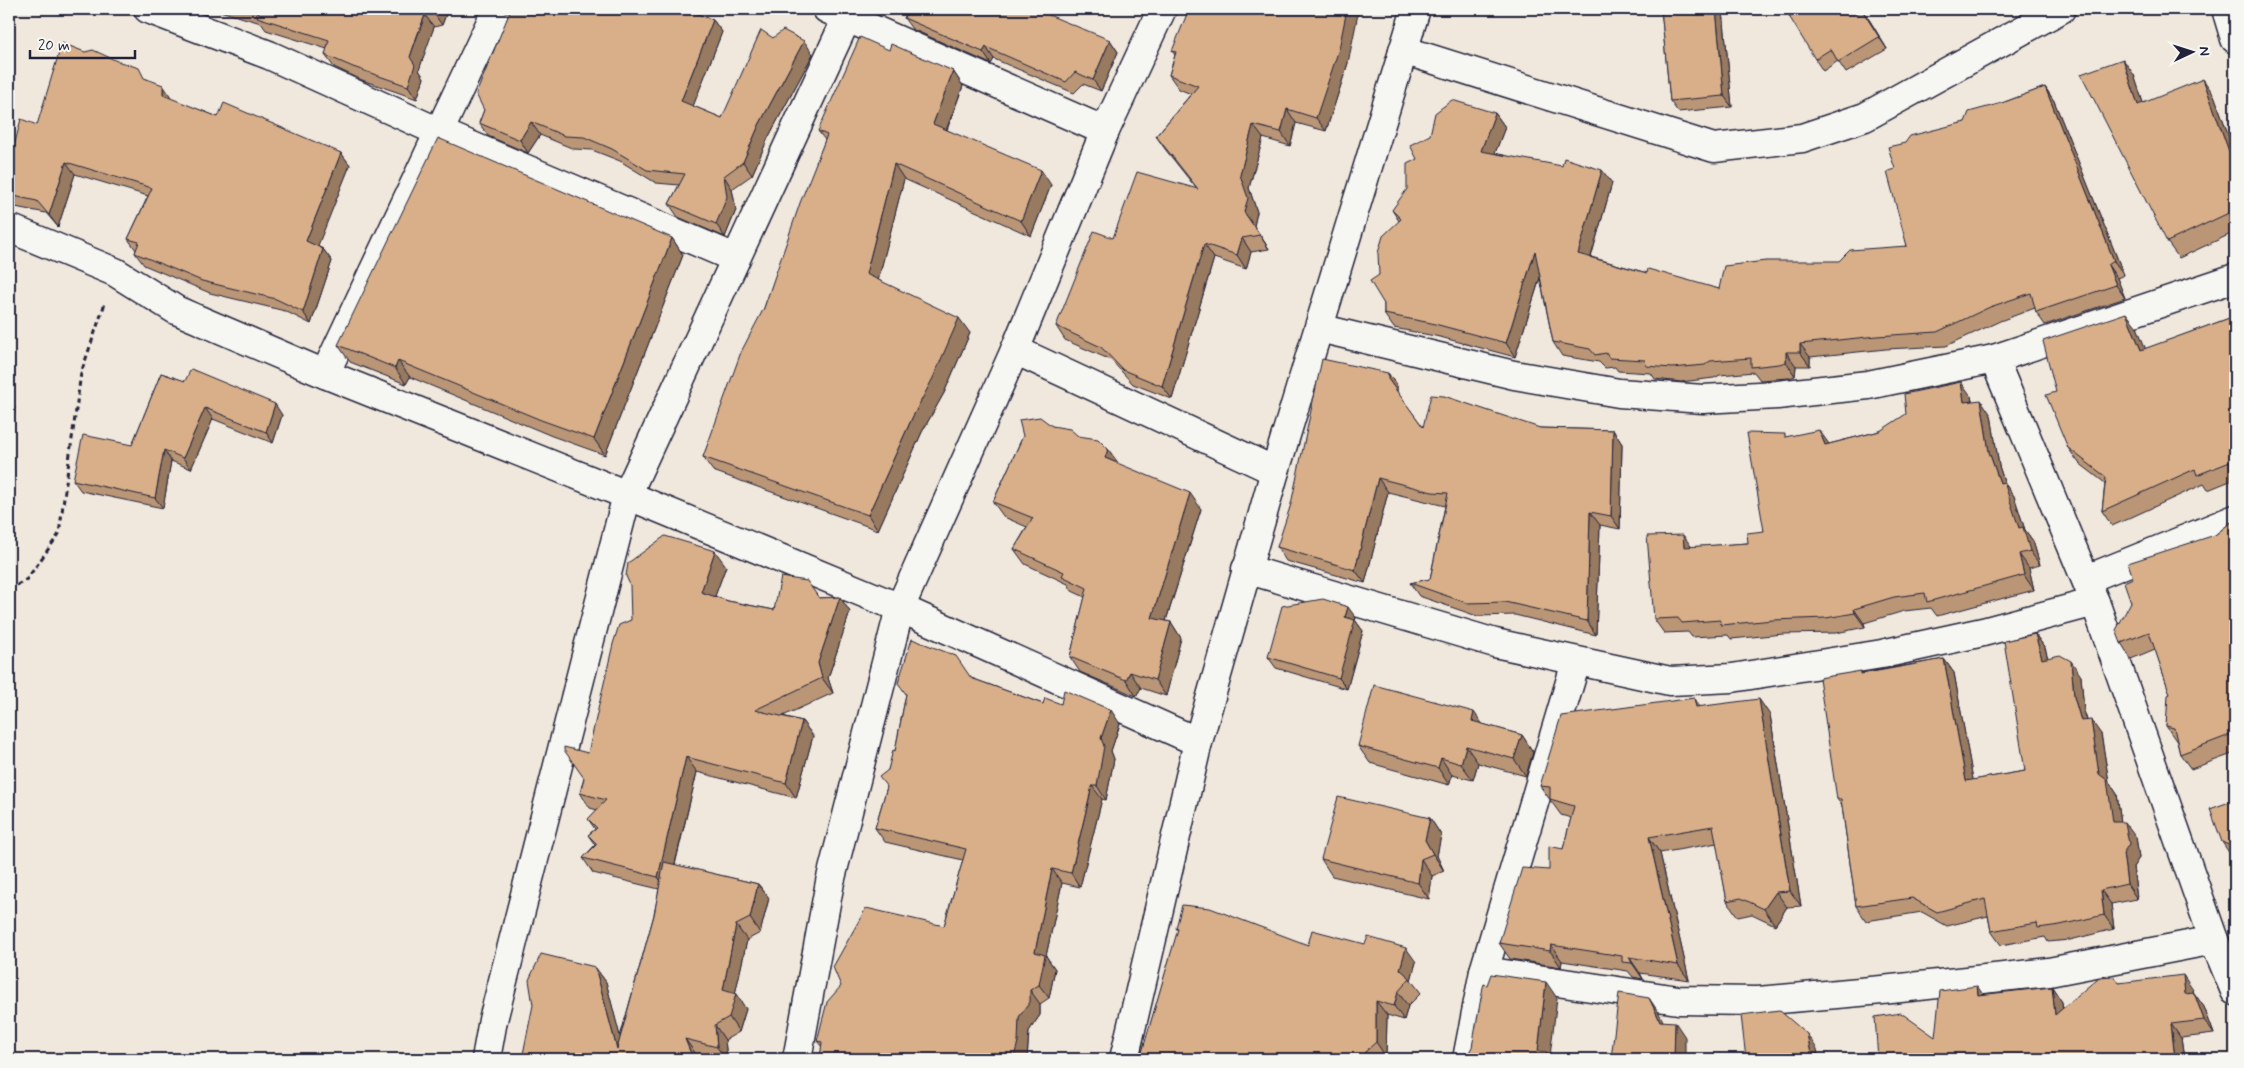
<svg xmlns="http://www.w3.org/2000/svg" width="2244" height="1068" font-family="Mynerve,sans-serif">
	<rect width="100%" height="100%" fill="#f0e8dd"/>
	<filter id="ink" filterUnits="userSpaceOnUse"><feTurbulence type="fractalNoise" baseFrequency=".02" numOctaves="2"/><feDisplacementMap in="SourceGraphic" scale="10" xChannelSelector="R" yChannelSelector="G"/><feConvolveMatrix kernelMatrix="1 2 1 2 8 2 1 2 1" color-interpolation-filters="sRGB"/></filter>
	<g filter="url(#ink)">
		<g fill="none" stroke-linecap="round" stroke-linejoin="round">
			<g stroke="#22223b" stroke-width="31">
				<g id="minor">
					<path d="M148 9 269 55 439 132 735 258"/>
					<path d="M827 9 1105 131"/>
					<path d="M2226 9 2235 39"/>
					<path d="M1403 50 1714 148 1802 138 1865 117 2061 9"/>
					<path d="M9 228 115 272 176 310 325 374 627 495 900 608 1198 742"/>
					<path d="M1319 328 1514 375 1619 393 1703 399 1777 395 1868 385 1994 359 2235 278"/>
					<path d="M1015 350 1275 471"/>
					<path d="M1994 359 2095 602 2214 940 2235 991"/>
					<path d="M325 374 497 9"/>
					<path d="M1246 569 1495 643 1670 681 1732 678 1882 654 1983 632 2095 602"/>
					<path d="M2087 579 2235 519"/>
					<path d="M1484 971 1678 1000 1758 1001 1882 990 2049 972 2214 940"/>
					<path d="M486 1059 493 1020 627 495 851 9"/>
					<path d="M797 1059 830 882 900 608 1015 350 1105 131 1162 9"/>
					<path d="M1124 1059 1198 742 1275 471 1416 9"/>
					<path d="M1467 1059 1484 971 1576 662"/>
				</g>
			</g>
			<path stroke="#22223b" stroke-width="3" stroke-dasharray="5 4" stroke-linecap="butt" d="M9 590 27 579 59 534 81 373 105 303"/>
			<use href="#minor" stroke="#f6f6f2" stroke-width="28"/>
		</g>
		<g fill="#ba9676" stroke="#22223b">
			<path d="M213 9H448L442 25 434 27 426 48 419 70 424 78 417 99 362 80 334 67 325 55 327 49 266 30 261 23Z"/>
			<path d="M503 9H685L713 20 722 32 693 106 722 118 773 38 813 54 768 138 752 175 732 189 736 210 725 237 678 217 669 204 679 185 656 183 620 161 592 150 574 149 540 135 528 153 488 136 479 123 484 110 508 16Z"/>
			<path d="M1661 9H1721L1723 11 1732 107 1678 112 1670 101Z"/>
			<path d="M1862 10 1870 21 1887 49 1846 73 1838 61 1823 71 1815 59 1856 13Z"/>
			<path d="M904 18 1110 40 1118 52 1101 91 1083 84 1074 93 994 59 991 64 912 29Z"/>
			<path d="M889 50 953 71 963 86 947 130 1051 185 1031 236 904 179 878 280 970 333 944 393 922 432 878 530 713 471 703 457 764 308 825 140 818 131Z"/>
			<path d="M1172 51 1348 63 1326 131 1296 123 1290 146 1263 138 1249 188 1257 212 1254 226 1269 249 1251 252 1246 269 1214 258 1172 399 1133 384 1111 360 1065 340 1056 326 1113 238 1196 188 1165 149 1156 136 1191 94 1179 89 1169 75 1175 55Z"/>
			<path d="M2134 75 2143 103 2214 95 2235 153V232L2179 258 2167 242Z"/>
			<path d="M147 79 171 97V99L218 117 341 153 350 165 317 246 323 249 332 261 311 324 285 311 210 293 144 265 135 253 136 250 128 239 148 196 75 174 58 227 46 213 10 206 9 204V195L37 125Z"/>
			<path d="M2045 87 2054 101 2124 275 2117 278 2125 298 2045 325 2036 312 2035 308 2000 321 1946 346 1886 349 1810 357V366H1796L1795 376 1789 378 1760 380 1754 372 1720 375 1714 378 1681 382 1655 379 1651 373 1618 371 1615 367 1605 368 1599 362 1562 356 1553 342 1540 278 1515 357 1440 337 1394 328 1384 314V304L1379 275 1399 221 1392 210 1495 113 1505 127 1495 153 1612 183 1591 257 1647 273 1719 289 1907 246 1895 169 1905 143 1965 122 2002 103Z"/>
			<path d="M672 238 683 255 605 455 552 436 410 377 406 384 350 362 338 345Z"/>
			<path d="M2235 316V479L2208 490 2204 484 2112 526 2102 511 2105 483 2079 463 2068 448 2056 392 2137 327 2145 349Z"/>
			<path d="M161 373 282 415 273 443 213 419 191 469 171 461 163 508 81 491 73 480 132 445Z"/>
			<path d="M1388 373 1397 386V392L1423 427 1540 428 1613 430 1622 444 1620 529 1600 525 1596 635 1515 615 1477 616 1419 596 1410 583 1430 579 1445 506 1441 505 1388 492 1365 583 1286 561 1277 547Z"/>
			<path d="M1971 396 1972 401 1991 415 1999 466 2005 484 2014 496 2025 530 2033 541 2040 565 2029 568 2034 590 1937 616 1931 608 1904 611 1864 623 1865 627 1836 633 1783 634 1731 639 1728 635 1692 637 1688 632 1664 633 1654 619 1692 547 1748 543 1764 531 1787 437 1829 444 1880 431Z"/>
			<path d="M1052 426 1108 449 1118 464 1201 509 1166 621 1171 622 1181 638 1166 696 1141 688 1136 696 1080 672 1070 657 1085 597 1072 591 1068 584 1025 564 1014 549 1027 527 1004 517 993 502 1023 436Z"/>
			<path d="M2235 519V753L2191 769 2180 754 2177 742 2166 726 2170 694 2155 649 2131 659 2121 643 2131 602Z"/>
			<path d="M726 566 715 596 728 601 774 610 819 598 840 597 850 612 828 678 833 693 783 716 802 721 813 736 796 798 697 772 675 865 758 884 769 898 760 933 747 940 735 994 746 1009 739 1032 725 1040 727 1059H718L696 1054 698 1059H526L523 1054 595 967 606 982 620 1037 654 915 659 889 593 873 583 858 595 845 588 835 595 829 588 819 597 810 590 808 580 793 584 778 588 753 631 620Z"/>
			<path d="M1356 618 1355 620 1363 631 1347 689 1276 668 1268 657Z"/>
			<path d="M2035 634 2045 648 2048 658 2081 676 2084 711 2087 720 2101 734 2109 782 2117 794 2121 822 2136 837 2139 858 2133 867 2137 899 2111 904 2114 929 2070 940 2048 942 2045 937 2001 945 1991 931 1988 916 1947 926 1922 912 1866 921 1856 906 1842 806 1837 799 1861 671 1862 673 1944 659 1954 673 1973 780 2025 771Z"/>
			<path d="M971 678 1043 704H1061L1120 724 1111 751 1114 759 1106 800 1102 799 1080 887 1062 883 1046 956 1055 969 1049 998 1040 1004V1015L1029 1031 1027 1059H820L822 1047 817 1041 944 926 963 860 885 842 875 828 887 787 888 770 895 751 906 694Z"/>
			<path d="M1700 707 1770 715 1801 906 1787 907 1775 925 1752 914 1738 917 1727 901 1717 843 1660 853 1689 980 1640 973 1643 979 1633 977 1628 971 1562 961 1561 967 1510 959 1499 943 1563 849 1571 818 1561 815 1540 786Z"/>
			<path d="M1482 724 1522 735 1533 752 1526 776 1478 763 1473 780 1452 775 1449 785 1370 763 1358 746Z"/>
			<path d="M2235 800V856L2230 854 2222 842Z"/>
			<path d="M1430 818 1441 835 1437 856 1444 871 1432 876 1429 899 1332 876 1321 859Z"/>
			<path d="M1176 928 1308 945 1416 962 1411 980 1421 993 1408 1006 1404 1020 1387 1015 1386 1057 1383 1059H1140L1178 931Z"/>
			<path d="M2120 983 2193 990 2194 993 2204 1007 2214 1034 2181 1038 2184 1059H1878L1935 1037 1983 994 2052 987 2062 1002 2063 1009Z"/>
		</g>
		<g fill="#977a60" stroke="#22223b">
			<path d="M434 9H448L442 25 433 12Z"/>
			<path d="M1347 9H1359L1348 63 1326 131 1316 118Z"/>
			<path d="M1716 9H1721L1723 11 1732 107 1724 96Z"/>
			<path d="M1862 10 1870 21 1887 49 1879 37Z"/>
			<path d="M425 15 434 27 419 70 424 78 417 99 408 86 410 57Z"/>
			<path d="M713 20 722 32 690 114 681 101Z"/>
			<path d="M1110 40 1118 52 1101 91 1093 80Z"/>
			<path d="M804 41 813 54 768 138 752 175 743 162 759 125Z"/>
			<path d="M986 47 994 59 991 64 983 52Z"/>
			<path d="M2123 59 2134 75 2149 121 2138 105Z"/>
			<path d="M953 71 963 86 943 138 933 124Z"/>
			<path d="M2203 79 2214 95 2235 153V168Z"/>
			<path d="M163 85 171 97V107L163 95Z"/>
			<path d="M2045 87 2054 101 2124 275 2114 261Z"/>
			<path d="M1287 109 1296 123 1290 146 1281 132Z"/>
			<path d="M1495 113 1505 127 1491 164 1481 151Z"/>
			<path d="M531 122 540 135 528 153 520 140Z"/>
			<path d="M1253 125 1263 138 1249 188 1257 212 1254 226 1269 249 1244 212 1240 175Z"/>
			<path d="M341 153 350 165 315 253 306 241Z"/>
			<path d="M66 162 75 174 58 227 49 215Z"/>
			<path d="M894 164 904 179 876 289 866 274Z"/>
			<path d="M1041 170 1051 185 1031 236 1021 221Z"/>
			<path d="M1602 170 1612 183 1588 267 1578 254Z"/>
			<path d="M724 176 732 189 736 210 725 237 716 224Z"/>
			<path d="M672 238 683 255 605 455 594 439Z"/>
			<path d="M1242 238 1251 252 1246 269 1237 255Z"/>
			<path d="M1204 244 1214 258 1172 399 1162 386Z"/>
			<path d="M323 249 332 261 311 324 303 312Z"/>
			<path d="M1535 251 1544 265 1515 357 1506 343Z"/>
			<path d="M2108 265 2117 278 2125 298 2116 285Z"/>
			<path d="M2126 313 2137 327 2152 365 2141 350Z"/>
			<path d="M959 318 970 333 944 393 922 432 878 530 868 515 912 418Z"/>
			<path d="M1800 344 1810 357V366L1800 352Z"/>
			<path d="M1786 352 1796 366 1795 376 1786 362Z"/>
			<path d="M398 361 410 377 406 384 395 368Z"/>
			<path d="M1388 373 1397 386V393L1388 379Z"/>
			<path d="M1961 382 1971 396 1974 417 1964 402Z"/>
			<path d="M9 398 15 407 9 440Z"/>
			<path d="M1981 400 1991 415 1999 466 2005 484 2014 496 2025 530 2033 541 2040 565 2030 551 2019 528 2000 483 1989 452Z"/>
			<path d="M275 404 282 415 273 443 266 432Z"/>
			<path d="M205 408 213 419 191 469 183 458Z"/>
			<path d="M1613 430 1622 444 1620 529 1611 516Z"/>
			<path d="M1819 430 1829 444 1825 445Z"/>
			<path d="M1108 449 1119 464 1105 458Z"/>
			<path d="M164 450 171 461 163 508 155 498Z"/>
			<path d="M1378 478 1388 492 1365 583 1355 570Z"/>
			<path d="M1190 493 1201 509 1162 633 1152 618Z"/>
			<path d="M1590 512 1600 525 1596 635 1587 621Z"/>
			<path d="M1683 535 1693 549 1684 547Z"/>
			<path d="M715 551 726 566 711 607 701 592Z"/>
			<path d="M2019 554 2029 568 2034 590 2024 575Z"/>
			<path d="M840 597 850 612 828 678 833 693 822 678 818 663Z"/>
			<path d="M1348 607 1356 618 1355 620 1363 631 1347 689 1339 678 1345 617Z"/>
			<path d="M1854 609 1864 623 1865 627 1855 613Z"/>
			<path d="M1171 622 1181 638 1166 696 1155 680Z"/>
			<path d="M2035 634 2045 648 2052 674 2042 659Z"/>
			<path d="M1944 659 1954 673 1976 796 1966 781Z"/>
			<path d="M2071 661 2081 676 2084 711 2092 736 2081 721 2074 697Z"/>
			<path d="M1130 672 1141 688 1136 696 1126 680Z"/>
			<path d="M1694 698 1705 714 1696 707Z"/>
			<path d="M1759 699 1770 715 1801 906 1790 891Z"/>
			<path d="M1111 710 1120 724 1111 751 1114 759 1106 800 1097 786 1101 738Z"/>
			<path d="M1474 712 1486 729 1472 721Z"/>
			<path d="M2091 720 2101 734 2109 782 2117 794 2123 837 2113 822 2099 774Z"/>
			<path d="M802 721 813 736 796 798 786 783Z"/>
			<path d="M1522 735 1533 752 1526 776 1514 759Z"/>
			<path d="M1466 746 1478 763 1473 780 1461 764Z"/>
			<path d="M686 757 697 772 668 892 658 877Z"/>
			<path d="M1441 758 1452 775 1449 785 1438 768Z"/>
			<path d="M1092 786 1102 799 1080 887 1071 873Z"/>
			<path d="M1430 818 1441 835 1437 856 1444 871 1433 854 1425 840Z"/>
			<path d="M2125 822 2136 837 2139 858 2133 867 2137 899 2127 884 2123 853Z"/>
			<path d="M1649 837 1660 853 1689 980 1678 965Z"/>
			<path d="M1421 859 1432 876 1429 899 1418 883Z"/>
			<path d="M1052 869 1062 883 1046 956 1055 969 1049 998 1039 985 1035 952Z"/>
			<path d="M758 884 769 898 760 933 750 918Z"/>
			<path d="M2101 890 2111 904 2114 929 2104 915Z"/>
			<path d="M1776 892 1787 907 1775 925 1764 909Z"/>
			<path d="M736 925 747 940 734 999 736 994 746 1009 739 1032 729 1017 723 990Z"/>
			<path d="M1551 945 1562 961 1561 967 1550 951Z"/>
			<path d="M1406 948 1416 962 1411 980 1400 969Z"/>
			<path d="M1629 957 1640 973 1643 979 1632 963Z"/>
			<path d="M595 967 606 982 626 1059 617 1049Z"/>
			<path d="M2183 975 2193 990 2195 1008 2185 994Z"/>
			<path d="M1546 982 1557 998 1550 1056 1552 1059H1544L1538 1051Z"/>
			<path d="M1977 986 1987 1000 1978 995Z"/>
			<path d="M2052 987 2062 1002 2065 1030 2055 1015Z"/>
			<path d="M1030 990 1040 1004V1015L1029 1031 1027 1059H1015L1014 1057 1019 1017Z"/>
			<path d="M1398 992 1408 1006 1404 1020 1394 1006Z"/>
			<path d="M2194 993 2204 1007 2214 1034 2204 1020Z"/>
			<path d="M1649 998 1659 1013 1671 1037 1660 1021Z"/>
			<path d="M1376 1001 1387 1015 1386 1057 1376 1042Z"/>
			<path d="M1675 1022 1685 1037V1059H1674Z"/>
			<path d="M2171 1024 2181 1038 2184 1059H2175Z"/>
			<path d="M715 1025 725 1040 727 1059H725L717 1047Z"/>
			<path d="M1807 1034 1817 1049 1819 1059H1812Z"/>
			<path d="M685 1039 696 1054 698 1059H693Z"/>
			<path d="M1365 1052 1370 1059H1363Z"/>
		</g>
		<g fill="#d8af89" stroke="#22223b">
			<path d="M248 9H434L433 12 425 15 417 36 410 57 415 65 408 86 353 67 325 55 329 40 257 17 259 12Z"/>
			<path d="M509 9H685L713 20 681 101 722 118 761 30 773 38 783 30 804 41 759 125 743 162 724 176 727 197 716 224 669 204 685 174 647 170 612 149 584 137 565 136 531 122 520 140 479 123 484 110 476 94 511 9Z"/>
			<path d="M908 9H1034L1110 40 1093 80 1075 72 1066 82 986 47 983 52 904 18Z"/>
			<path d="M1189 9H1347L1339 49 1316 118 1287 109 1281 132 1253 125 1240 175 1248 198 1244 212 1260 235 1242 238 1237 255 1204 244 1162 386 1123 370 1101 347 1056 326 1094 231 1113 238 1137 172 1198 189 1156 136 1198 86 1169 75 1176 52 1172 51Z"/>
			<path d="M1661 9H1716L1724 96 1670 101Z"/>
			<path d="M1801 9H1852L1855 14 1862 10 1879 37 1838 62 1831 49 1815 59 1789 16Z"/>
			<path d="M860 37 889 50 891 44 953 71 933 124 1041 170 1021 221 894 164 866 274 959 318 933 378 912 418 868 515 703 457 741 352 764 308 800 203 827 135 818 131Z"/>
			<path d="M62 43 85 52 93 50 117 61 139 68 144 78 163 85V95L218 117 224 103 341 153 306 241 323 249 303 312 276 299 202 281 135 253 139 242 128 239 152 188 66 162 49 215 37 201 9 195V166L21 119 37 125Z"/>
			<path d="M2123 59 2138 105 2203 79 2235 168V210L2167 242 2081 74Z"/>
			<path d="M2045 87 2114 261 2108 265 2116 285 2036 312 2031 293 1990 307 1937 332 1877 336 1800 344V352H1786V362L1779 364 1751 367V358L1710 361 1705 365 1672 368 1646 366 1645 360 1609 358 1606 353 1595 355 1590 349 1553 342 1535 251 1506 343 1431 323 1384 314V304L1370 281 1379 275 1378 253 1383 236 1401 219 1392 210 1407 189V164L1417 159 1410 145 1430 135 1435 113 1452 100 1495 113 1481 151 1562 166 1564 158 1602 170 1578 254 1647 273 1648 269 1719 289 1724 266 1766 261H1839L1850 250 1907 246 1887 172 1895 169 1888 147 1905 143 1910 136 1965 122 1969 112 2002 103Z"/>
			<path d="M438 138 672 238 594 439 541 420 398 361 395 368 338 345Z"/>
			<path d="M2126 313 2141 350 2235 316V460L2197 475 2195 469 2102 511 2106 477 2068 448 2046 395 2056 392 2043 341Z"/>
			<path d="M1322 359 1388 373V379L1423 427 1431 395 1444 396 1540 428 1613 430 1611 516 1590 512 1587 621 1505 602 1467 603 1410 583 1430 579 1448 493 1432 492 1378 478 1355 570 1277 547 1291 504Z"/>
			<path d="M191 369 275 404 266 432 205 408 183 458 164 450 155 498 73 480 83 435 132 445 161 373 185 381Z"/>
			<path d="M1961 382 1964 402 1981 400 1989 452 2000 483 2004 482 2019 528 2023 527 2030 551 2019 554 2024 575 1927 602 1925 593 1894 597 1854 609 1855 613 1826 618 1773 620 1721 625 1720 620 1682 623 1678 618 1654 619 1647 536 1683 535 1684 547 1748 543 1747 533 1764 531 1747 433 1785 434V437L1819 430 1825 445 1880 431 1906 414 1904 394Z"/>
			<path d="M1040 417 1052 426 1070 429 1078 436 1098 439 1108 449 1105 458 1190 493 1152 618 1171 622 1155 680 1130 672 1126 680 1070 657 1087 588 1062 576 1064 572 1014 549 1033 518 993 502 1023 436 1019 420Z"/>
			<path d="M2235 519V733L2180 754 2174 728 2166 726 2168 695 2170 694 2149 632 2121 643 2116 630 2131 602 2124 582 2133 578 2128 563 2215 535Z"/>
			<path d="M665 536 715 551 701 592 728 601 774 610 781 577 807 581 819 598 840 597 818 663 822 678 755 710 802 721 786 783 686 757 658 877 583 858 597 844 588 835 597 828 588 819 606 800 580 793 584 778 564 750V747L588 753 613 644 619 625 631 620 630 585 626 576 628 563Z"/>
			<path d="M1323 599 1348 607 1345 617 1355 620 1339 678 1268 657 1282 606Z"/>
			<path d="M2035 634 2042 659 2060 655 2071 661 2074 697 2081 721 2091 720 2099 774 2107 780 2113 822H2125L2129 844 2123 853 2127 884 2101 890 2104 915 2060 925 2038 928 2037 923 1991 931 1985 899 1937 912 1912 898 1856 906 1841 799H1837L1819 678 1861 671V674L1944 659 1966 781 2025 771 2004 641Z"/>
			<path d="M912 639 956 656 971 678 1043 704 1045 698 1061 704 1064 690 1111 710 1101 738 1104 746 1097 786H1092L1071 873 1052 869 1035 952 1045 955 1039 985 1030 990V1002L1019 1017 1018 1042 1014 1057 1012 1059H820L822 1042 817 1041 827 1002 841 986 833 967 866 908 944 926 966 849 875 828 887 787 879 777 888 770 893 750 895 751 906 694 898 683Z"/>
			<path d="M1374 685 1474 712 1472 721 1522 735 1514 759 1466 746 1461 764 1441 758 1438 768 1358 746Z"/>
			<path d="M1694 698 1696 707 1759 699 1790 891 1776 892 1764 909 1741 898 1727 901 1713 826 1649 837 1678 965 1629 957 1632 963 1622 962V956L1551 945 1550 951 1499 943 1522 868 1549 870V846L1563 849 1574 806 1550 799V787L1540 786 1561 716Z"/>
			<path d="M1338 797 1430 818 1425 840 1433 854 1421 859 1418 883 1321 859Z"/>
			<path d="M2235 800V848L2222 842 2210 809Z"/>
			<path d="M664 862 758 884 750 918 736 925 723 990 736 994 729 1017 715 1025 717 1047 685 1039 693 1059H548L523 1054 533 1005 529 980 541 954 595 967 617 1049 654 915Z"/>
			<path d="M1182 905 1210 908 1308 945 1312 930 1365 944 1368 937 1406 948 1400 969 1410 978 1398 992 1394 1006 1376 1001V1042L1365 1052 1363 1059H1140L1178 929 1176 928Z"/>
			<path d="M1491 974 1546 982 1538 1051 1547 1052 1546 1059H1460L1468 1054 1472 1047 1483 987 1484 984 1487 985Z"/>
			<path d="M2183 975 2185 994 2194 993 2204 1020 2171 1024 2175 1059H1878L1875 1017 1901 1013 1935 1037 1940 991 1977 986 1978 995 2052 987 2055 1015 2098 978 2115 977 2119 983Z"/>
			<path d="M1619 993 1649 998 1660 1021 1675 1022 1674 1059H1611Z"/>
			<path d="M1779 1010 1807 1034 1812 1059H1746L1741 1015Z"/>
		</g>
	</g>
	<rect width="2244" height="1068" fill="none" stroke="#f6f6f2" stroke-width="30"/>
	<rect x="15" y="15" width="2214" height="1038" fill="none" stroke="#22223b" stroke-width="2" filter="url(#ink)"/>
	<g transform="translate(2192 52) rotate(86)" stroke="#f6f6f2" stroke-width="4" paint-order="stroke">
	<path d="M0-4L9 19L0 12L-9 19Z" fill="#22223b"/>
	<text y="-8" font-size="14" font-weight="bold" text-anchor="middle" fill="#22223b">N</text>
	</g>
	<path d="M30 50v8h105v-8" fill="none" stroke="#22223b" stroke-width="2.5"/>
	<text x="38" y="50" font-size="15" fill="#22223b" stroke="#f6f6f2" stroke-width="4" paint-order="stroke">20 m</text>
</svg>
